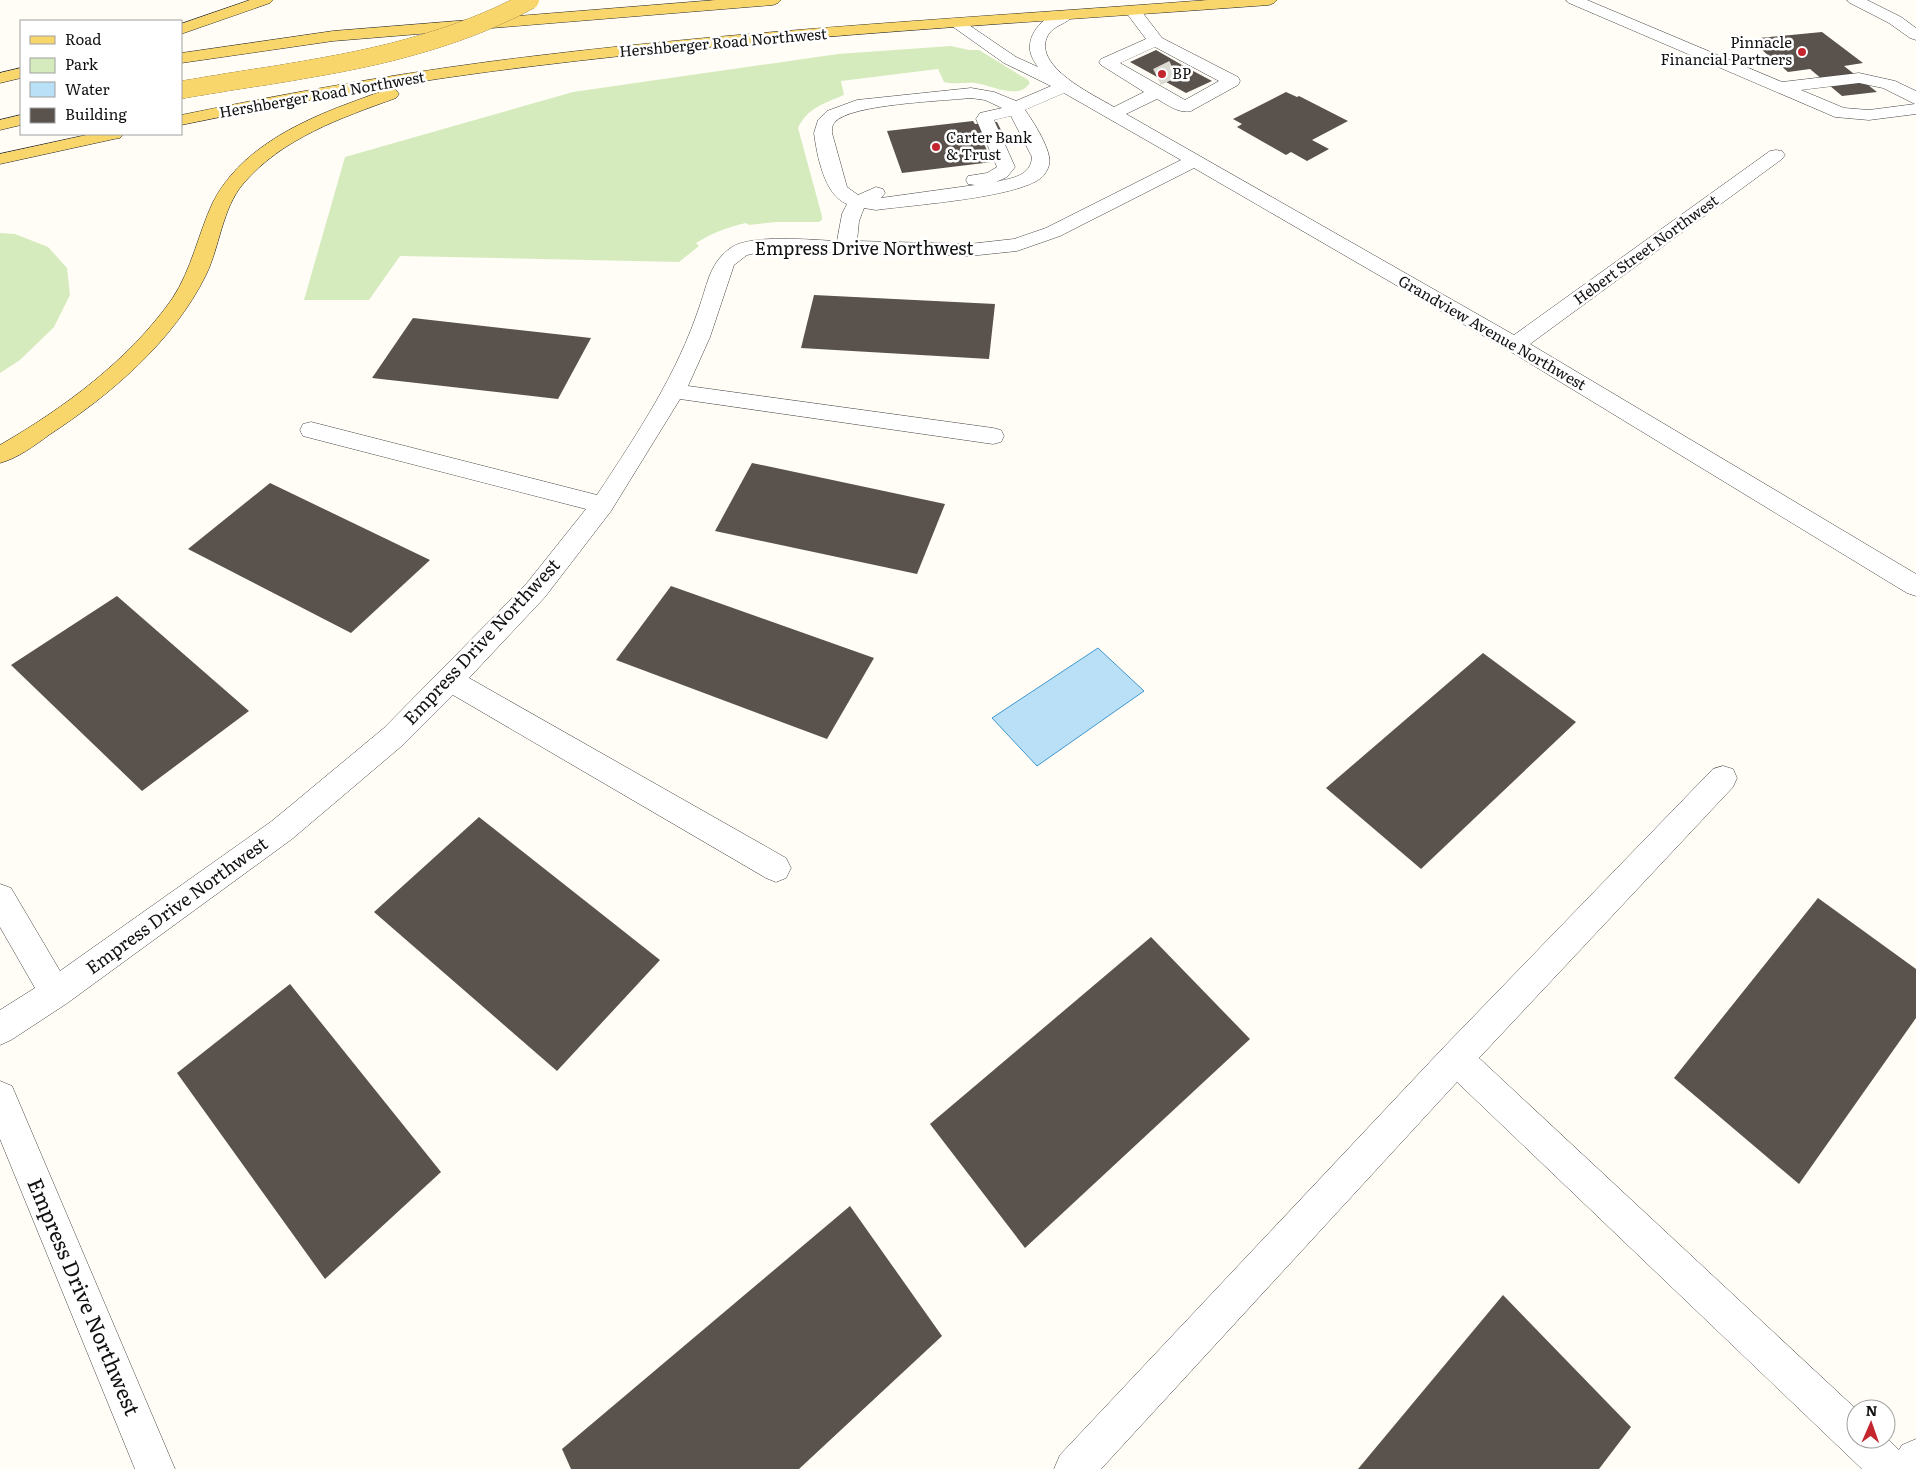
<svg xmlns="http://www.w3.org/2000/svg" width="1916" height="1469" font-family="Literata,serif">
	<rect width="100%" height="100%" fill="#fffdf5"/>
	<g fill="#d5ebbd">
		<path d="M951 46 969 50H979L1028 80 1030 83C1027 87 1023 90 1018 91 1004 93 989 85 975 83 965 82 954 85 944 82L938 69 841 81 844 95C825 103 807 108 798 128L822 216V220L819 222H776L749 225 746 223C728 227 712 233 696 243L699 246 679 262 400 256 369 300H304L345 157 573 92 838 54Z"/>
		<path d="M0 233 15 234 48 247 67 268 70 295 54 327 20 360 0 373Z"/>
	</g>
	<path fill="#b9e0f7" stroke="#3f96cf" d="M1098 648 1144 691 1037 766 992 718Z"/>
	<g fill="#5a524d">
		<path d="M1822 32 1863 63 1844 66 1877 92 1842 96 1810 69 1788 72 1749 39Z"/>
		<path d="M1156 50 1182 65 1212 81 1186 93 1130 62Z"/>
		<path d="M1286 92 1297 97 1299 96 1348 121 1312 140 1329 149 1307 161 1291 152 1286 155 1237 127 1242 124 1233 119Z"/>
		<path d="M973 121 975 124 997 122 1004 136 982 139 992 162 902 173 887 131Z"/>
		<path d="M814 295 995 304 989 359 801 348Z"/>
		<path d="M413 318 591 338 558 399 372 378Z"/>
		<path d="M752 463 945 504 917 574 715 531Z"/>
		<path d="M270 483 430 560 351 633 188 549Z"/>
		<path d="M671 586 874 658 827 739 616 660Z"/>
		<path d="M117 596 249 711 142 791 11 665Z"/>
		<path d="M1483 653 1576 722 1421 869 1326 788Z"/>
		<path d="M479 817 660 960 557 1071 374 912Z"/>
		<path d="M1818 898 1916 969V1018L1799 1184 1674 1078Z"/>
		<path d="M1151 937 1250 1039 1025 1248 930 1124Z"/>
		<path d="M290 984 441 1172 325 1279 177 1073Z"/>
		<path d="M850 1206 942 1336 799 1469H571L562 1449Z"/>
		<path d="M1503 1295 1631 1427 1599 1469H1358Z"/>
	</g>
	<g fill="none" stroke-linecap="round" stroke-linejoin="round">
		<path stroke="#dbdad3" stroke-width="18" stroke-dasharray="18 9" stroke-linecap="butt" d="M1157 77 1182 65"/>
		<g stroke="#444" stroke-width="1">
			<g id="minor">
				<path d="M1566 0H1587L1782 82 1859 73 1895 81 1916 91V114L1869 120 1835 117 1569 3ZM1859 83 1883 88 1915 104 1869 110 1844 108 1801 90Z"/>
				<path d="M1847 0H1867L1901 17 1916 28V40L1910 38 1889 23 1850 3Z"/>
				<path d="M1133 6 1139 8 1162 38 1238 77 1240 81 1238 85 1191 111C1179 114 1168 105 1157 99L1126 114 1514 335 1770 151 1776 150 1782 151 1785 155 1782 159 1530 344 1916 574V596L1907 593 1508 350 1194 168 1060 236 1017 251 969 256 765 251 747 255 734 265 710 337 688 386 993 428 1001 430 1004 436 1001 442 993 444 680 399 611 511 545 597 469 678 786 858 791 868 786 878 776 882 766 878 453 695 404 744 292 839 66 1004 11 1040 0 1045V1010L35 988 0 927V884L11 888 60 971 272 821 384 728 527 583 586 509 303 436 300 430 303 424 311 422 597 495C637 434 677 375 700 305 708 282 710 262 732 247 753 234 812 240 837 241L842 214 847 204C824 195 817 155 814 133L818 120 827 111 857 100 971 88 994 92 1016 101 1051 86 1004 63 949 24 951 21H963L1016 57 1038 67C1033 60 1029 53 1030 45 1031 27 1053 8 1071 13L1073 16C1067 24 1054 25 1048 35 1031 66 1094 95 1114 107L1144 92 1101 65 1099 62 1101 59 1146 39 1125 11 1127 8ZM1155 47 1219 81 1185 100 1120 63ZM1064 93 1181 160 1046 228 1014 239 969 244 857 241 859 221 864 208 876 210C911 205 1016 198 1041 178 1045 175 1048 169 1049 165 1053 152 1033 121 1025 110ZM971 98 985 100 1002 108 980 113 976 119 997 167 987 173 968 176 966 180 968 184 975 185 881 198 885 193 883 189 876 187 858 195 847 187 832 133C832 129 832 125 835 122 850 104 944 101 971 98ZM1011 116 1032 157C1031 176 1012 178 996 182L1007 177 1015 167 994 120Z"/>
				<path d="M1723 766 1733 769 1737 778 1733 787 1479 1058 1856 1409V1439H1886V1437L1899 1450 1902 1445 1916 1439V1469H1862L1457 1082 1101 1469H1054L1060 1455 1444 1047 1713 769Z"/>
				<path d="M0 1081 12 1086 175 1469H135L0 1139Z"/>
			</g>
		</g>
		<g stroke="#222" stroke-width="1">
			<g id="major">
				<path d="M250 0H273L270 3 181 34V24Z"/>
				<path d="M716 0H781L778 3 773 5 333 41 181 63V53L333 31Z"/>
				<path d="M1208 0H1277L1274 3 1269 5C1024 23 778 36 534 66 416 80 298 101 181 125V115C298 91 416 70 535 56 758 29 983 17 1208 0Z"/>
				<path d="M21 68V78L0 83V73Z"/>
				<path d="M390 89 396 90 399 94 396 98C341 118 282 138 243 184 222 209 220 246 206 275 173 342 110 395 49 435 34 446 18 458 0 463V445C64 408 129 360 172 299 192 269 198 234 213 202 239 151 296 123 347 104 361 99 375 93 390 89Z"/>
				<path d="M21 115V125L0 130V120Z"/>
				<path d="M91 134H123L120 138 114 139 0 164V154Z"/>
			</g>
		</g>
		<use href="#minor" fill="#fff" fill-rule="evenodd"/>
		<use href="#major" fill="#f9d66b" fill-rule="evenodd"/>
		<g stroke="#222" stroke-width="18" stroke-linecap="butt">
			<path id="major-bridge" d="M181 90C299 69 423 59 530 0"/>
		</g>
		<use href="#major-bridge" stroke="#f9d66b" stroke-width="18"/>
	</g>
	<g fill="#c4262e" stroke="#fff" stroke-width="2">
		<circle cx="1802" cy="52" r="5"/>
		<circle cx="1162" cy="74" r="5"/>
		<circle cx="936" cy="147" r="5"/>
	</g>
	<g text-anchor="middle" stroke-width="5" stroke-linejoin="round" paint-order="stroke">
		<g font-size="15" fill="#111" stroke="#fff">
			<text transform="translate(723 43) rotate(-5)" y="5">Hershberger Road Northwest</text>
			<text transform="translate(322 95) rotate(-10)" y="5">Hershberger Road Northwest</text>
			<text transform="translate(1646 250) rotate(-36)" y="5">Hebert Street Northwest</text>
			<text transform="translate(1492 333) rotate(30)" y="5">Grandview Avenue Northwest</text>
		</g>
		<g font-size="15" fill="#111" stroke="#fff" text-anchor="start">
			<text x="1792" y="48" text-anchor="end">Pinnacle<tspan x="1792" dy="17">Financial Partners</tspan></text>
			<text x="1172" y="79">BP</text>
			<text x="946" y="143">Carter Bank<tspan x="946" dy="17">&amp; Trust</tspan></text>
		</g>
		<g font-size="18" fill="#111" stroke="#fff">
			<text x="864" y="255">Empress Drive Northwest</text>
			<text transform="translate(482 642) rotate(-47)" y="6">Empress Drive Northwest</text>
			<text transform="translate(177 906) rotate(-36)" y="6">Empress Drive Northwest</text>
		</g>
		<g font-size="21" fill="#111" stroke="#fff">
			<text transform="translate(83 1297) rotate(67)" y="7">Empress Drive Northwest</text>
		</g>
	</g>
	<rect x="20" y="20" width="162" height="115" fill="#ffffff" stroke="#a0a0a0"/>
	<rect x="30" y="36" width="25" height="8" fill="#f9d66b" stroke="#a0a0a0"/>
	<text x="65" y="45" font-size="15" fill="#111111">Road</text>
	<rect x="30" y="58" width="25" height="15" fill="#d5ebbd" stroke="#a0a0a0"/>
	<text x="65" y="70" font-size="15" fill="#111111">Park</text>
	<rect x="30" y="82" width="25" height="15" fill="#b9e0f7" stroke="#a0a0a0"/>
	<text x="65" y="95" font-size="15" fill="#111111">Water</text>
	<rect x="30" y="108" width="25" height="15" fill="#5a524d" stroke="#a0a0a0"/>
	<text x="65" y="120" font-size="15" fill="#111111">Building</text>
	<g transform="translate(1871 1424) rotate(2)"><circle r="24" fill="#ffffff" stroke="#a0a0a0"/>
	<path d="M0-4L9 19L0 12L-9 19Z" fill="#c4262e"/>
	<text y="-8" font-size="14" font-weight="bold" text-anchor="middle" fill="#111111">N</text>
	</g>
</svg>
